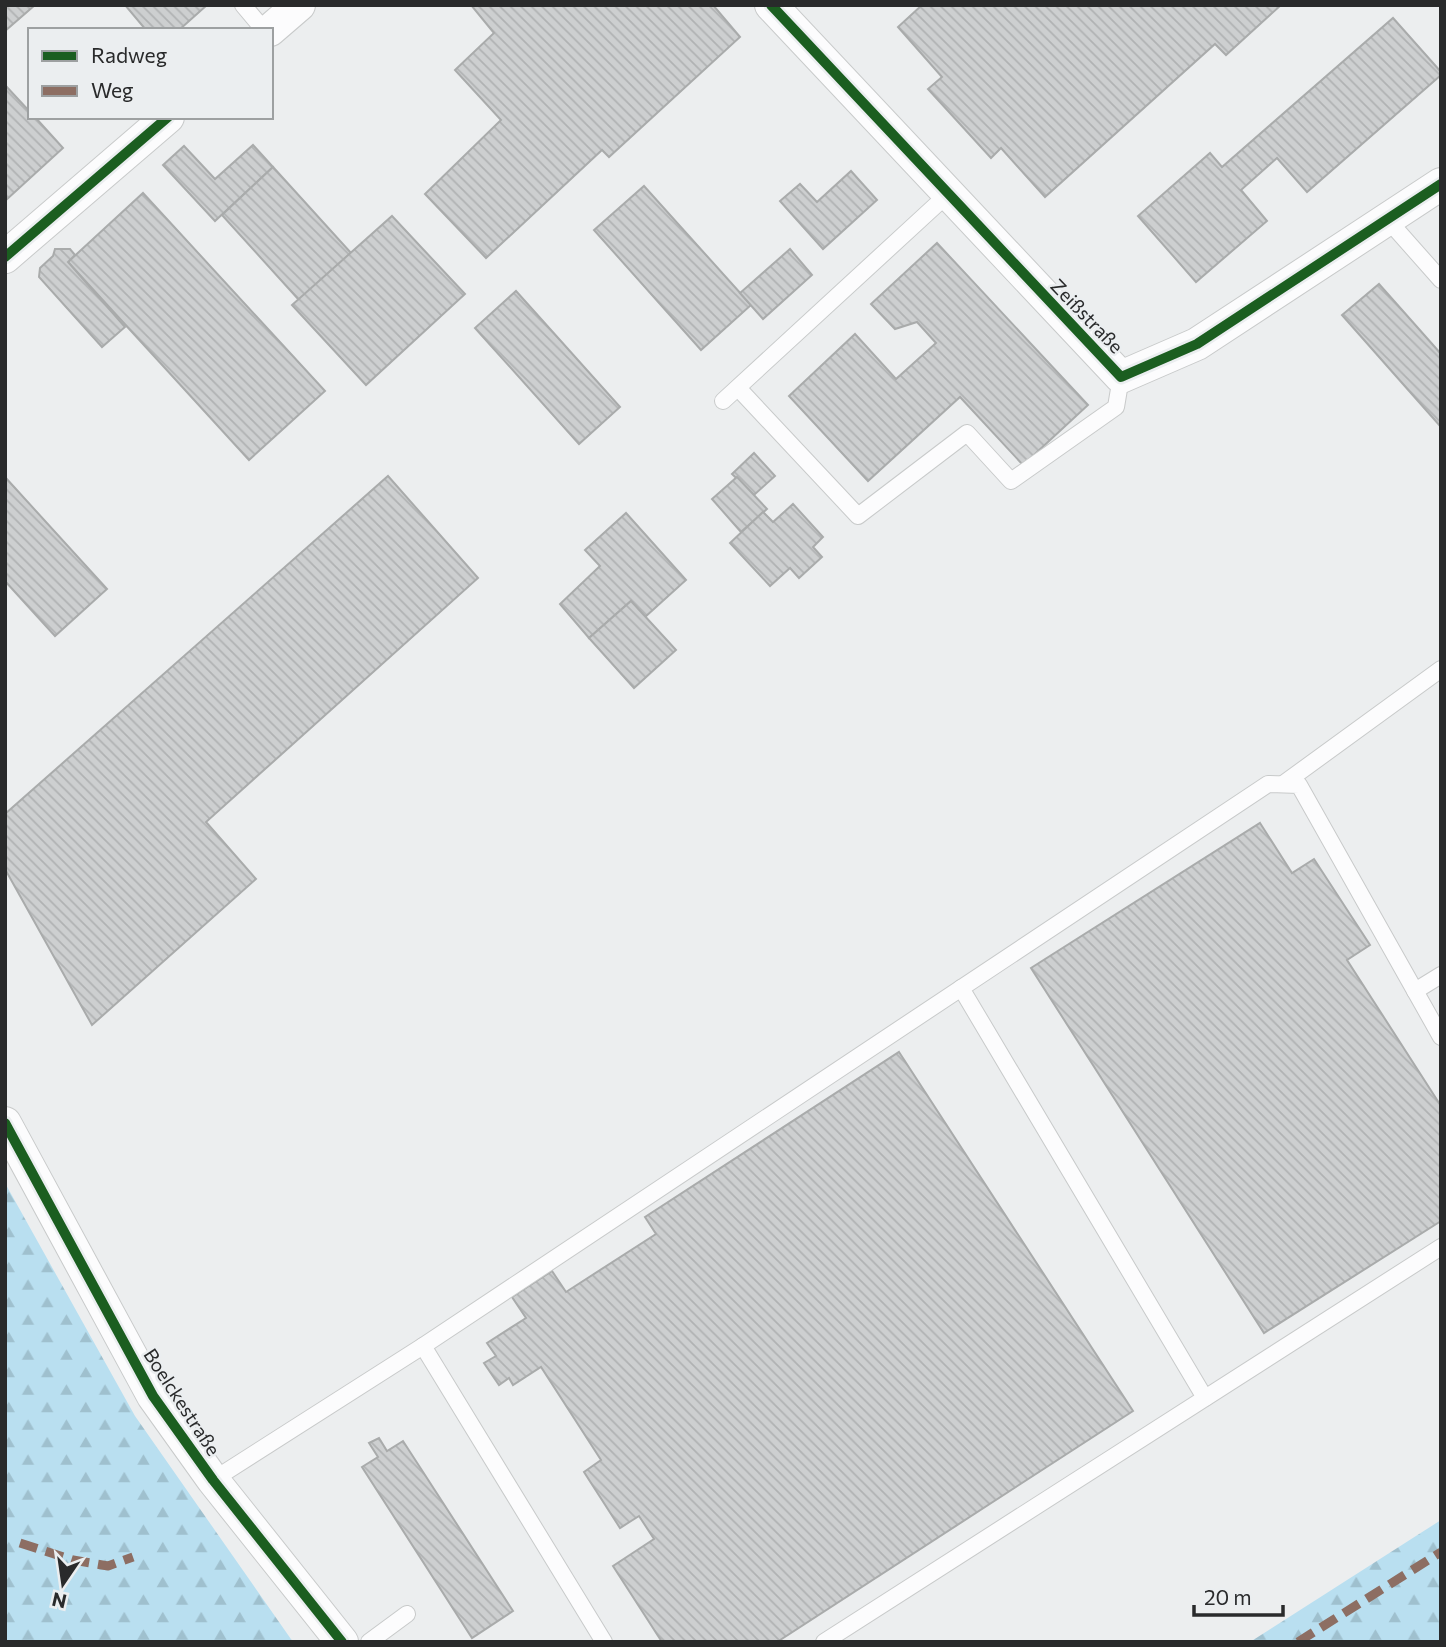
<svg xmlns="http://www.w3.org/2000/svg" width="1446" height="1647" font-family="Commissioner,sans-serif">
	<defs>
		<pattern id="forest-firs" width="22" height="20" patternUnits="userSpaceOnUse" patternTransform="scale(1.75)"><rect width="22" height="20" fill="#b9dff0"/><path d="M5 1l3.5 6h-7zM16 11l3.5 6h-7z" fill="#9fc0ce"/></pattern>
		<pattern id="building-back-hatch" width="6" height="6" patternUnits="userSpaceOnUse" patternTransform="scale(1.75)"><rect width="6" height="6" fill="#cdcfd0"/><path d="M-1 5l2 2M0 0l6 6M5-1l2 2" fill="none" stroke="#b0b2b3"/></pattern>
	</defs>
	<rect width="100%" height="100%" fill="#eceeef"/>
	<g fill="url(#forest-firs)">
		<path d="M5 1183 135 1416 293 1642H5Z"/>
		<path d="M1441 1520V1642H1250Z"/>
	</g>
	<g fill="url(#building-back-hatch)" stroke="#a9abab" stroke-width="2">
		<path d="M5 5H35L5 31Z"/>
		<path d="M125 5H207L179 30H146Z"/>
		<path d="M471 5H713L740 37 609 157 602 150 486 258 425 194 501 120 455 70 494 33Z"/>
		<path d="M922 5H1281L1226 55 1215 44 1045 197 1001 148 991 158 928 89 942 77 898 27Z"/>
		<path d="M1393 18 1441 72V75L1307 192 1277 158 1241 190 1267 221 1196 282 1138 216 1210 153 1222 167Z"/>
		<path d="M5 85 30 112V117H35L63 148 5 201Z"/>
		<path d="M253 145 273 167 215 221 163 165 184 146 215 179Z"/>
		<path d="M273 167 351 253 299 300 222 215Z"/>
		<path d="M851 171 877 200 823 249 780 201 800 184 817 202Z"/>
		<path d="M644 186 751 305 701 350 594 230Z"/>
		<path d="M143 193 325 391 249 460 68 262Z"/>
		<path d="M392 216 465 294 366 385 292 305Z"/>
		<path d="M937 243 1088 405 1023 465 960 397 868 481 789 396 855 334 896 379 936 343 917 322 895 329 871 304Z"/>
		<path d="M55 249H70L75 255 68 262 125 327 102 347 39 277 40 268 53 256Z"/>
		<path d="M790 249 812 275 763 319 740 293Z"/>
		<path d="M1379 284 1441 354V427L1342 315Z"/>
		<path d="M516 291 620 407 579 444 475 328Z"/>
		<path d="M754 453 775 476 754 495 732 474Z"/>
		<path d="M388 476 478 578 206 822 256 879 92 1025 5 869V814Z"/>
		<path d="M5 477 107 589 55 636 5 581Z"/>
		<path d="M737 477 767 509 741 532 712 499Z"/>
		<path d="M793 504 823 537 813 547 822 557 799 578 790 568 770 586 730 543 763 512 773 522Z"/>
		<path d="M626 513 686 580 645 617 631 601 589 638 560 604 600 566 585 550Z"/>
		<path d="M631 601 676 650 634 688 589 638Z"/>
		<path d="M1260 823 1292 873 1314 859 1370 945 1347 960 1441 1106V1221L1264 1333 1031 968Z"/>
		<path d="M899 1052 1133 1411 777 1642H662L613 1566 654 1539 639 1516 620 1528 584 1472 601 1460 541 1367 513 1385 509 1378 499 1385 484 1363 496 1356 487 1343 526 1318 512 1297 552 1271 566 1292 656 1234 645 1217Z"/>
		<path d="M379 1438 387 1451 403 1441 513 1611 472 1638 362 1467 378 1457 369 1443Z"/>
	</g>
	<g fill="none" stroke-linecap="round" stroke-linejoin="round">
		<g stroke="#c8caca" stroke-width="18">
			<g id="service">
				<path d="M243 5 264 30"/>
				<path d="M1387 219 1441 280"/>
				<path d="M738 388 858 516 967 433 1011 481 1116 407 1121 377"/>
				<path d="M723 401 948 194"/>
				<path d="M1283 784 1441 669"/>
				<path d="M961 988 1205 1398"/>
				<path d="M1415 991 1441 975"/>
				<path d="M423 1346 604 1642"/>
				<path d="M213 1480 423 1346 1268 784 1299 785 1441 1037"/>
				<path d="M369 1642 407 1614"/>
				<path d="M824 1642 1441 1247"/>
			</g>
		</g>
		<g stroke="#c8caca" stroke-width="34">
			<g id="minor">
				<path d="M771 5 1121 377 1197 344 1441 184"/>
				<path d="M270 30 299 5"/>
				<path d="M5 257 168 117"/>
				<path d="M5 1123 153 1396 213 1480 342 1642"/>
			</g>
		</g>
		<use href="#service" stroke="#fcfcfd" stroke-width="16"/>
		<use href="#minor" stroke="#fcfcfd" stroke-width="32"/>
		<g stroke="#8d6e63" stroke-width="9" stroke-dasharray="18 9" stroke-linecap="butt">
			<path d="M20 1543 73 1560 108 1566 133 1557"/>
			<path d="M1298 1642 1441 1552"/>
		</g>
		<g stroke="#ebeef0" stroke-width="15">
			<g id="cycleway">
				<path d="M771 5 1121 377 1197 344 1441 184"/>
				<path d="M5 257 168 117"/>
				<path d="M5 1123 153 1396 213 1480 342 1642"/>
			</g>
		</g>
		<use href="#cycleway" stroke="#1b5e20" stroke-width="10"/>
	</g>
	<g text-anchor="middle" stroke-width="5" stroke-linejoin="round" paint-order="stroke">
		<g font-size="19" fill="#292a2b" stroke="#ebeef0">
			<text transform="translate(1087 316) rotate(46)" y="7">Zeißstraße</text>
			<text transform="translate(182 1402) rotate(57)" y="7">Boelckestraße</text>
		</g>
	</g>
	<rect width="1446" height="1647" fill="none" stroke="#292a2b" stroke-width="14"/>
	<rect x="28" y="28" width="245" height="91" fill="#ebeef0" stroke="#9da0a1" stroke-width="2"/>
	<rect x="42" y="51" width="35" height="10" fill="#1b5e20" stroke="#9da0a1" stroke-width="2"/>
	<text x="91" y="63" font-size="21" fill="#292a2b">Radweg</text>
	<rect x="42" y="86" width="35" height="10" fill="#8d6e63" stroke="#9da0a1" stroke-width="2"/>
	<text x="91" y="98" font-size="21" fill="#292a2b">Weg</text>
	<g transform="translate(63 1584) rotate(193)" stroke="#ebeef0" stroke-width="5" paint-order="stroke">
	<path d="M0-5L12 26L0 18L-12 26Z" fill="#292a2b"/>
	<text y="-10" font-size="19" font-weight="bold" text-anchor="middle" fill="#292a2b">N</text>
	</g>
	<path d="M1194 1605v10h89v-10" fill="none" stroke="#292a2b" stroke-width="3.5"/>
	<text x="1204" y="1605" font-size="21" fill="#292a2b" stroke="#ebeef0" stroke-width="5" paint-order="stroke">20 m</text>
</svg>
